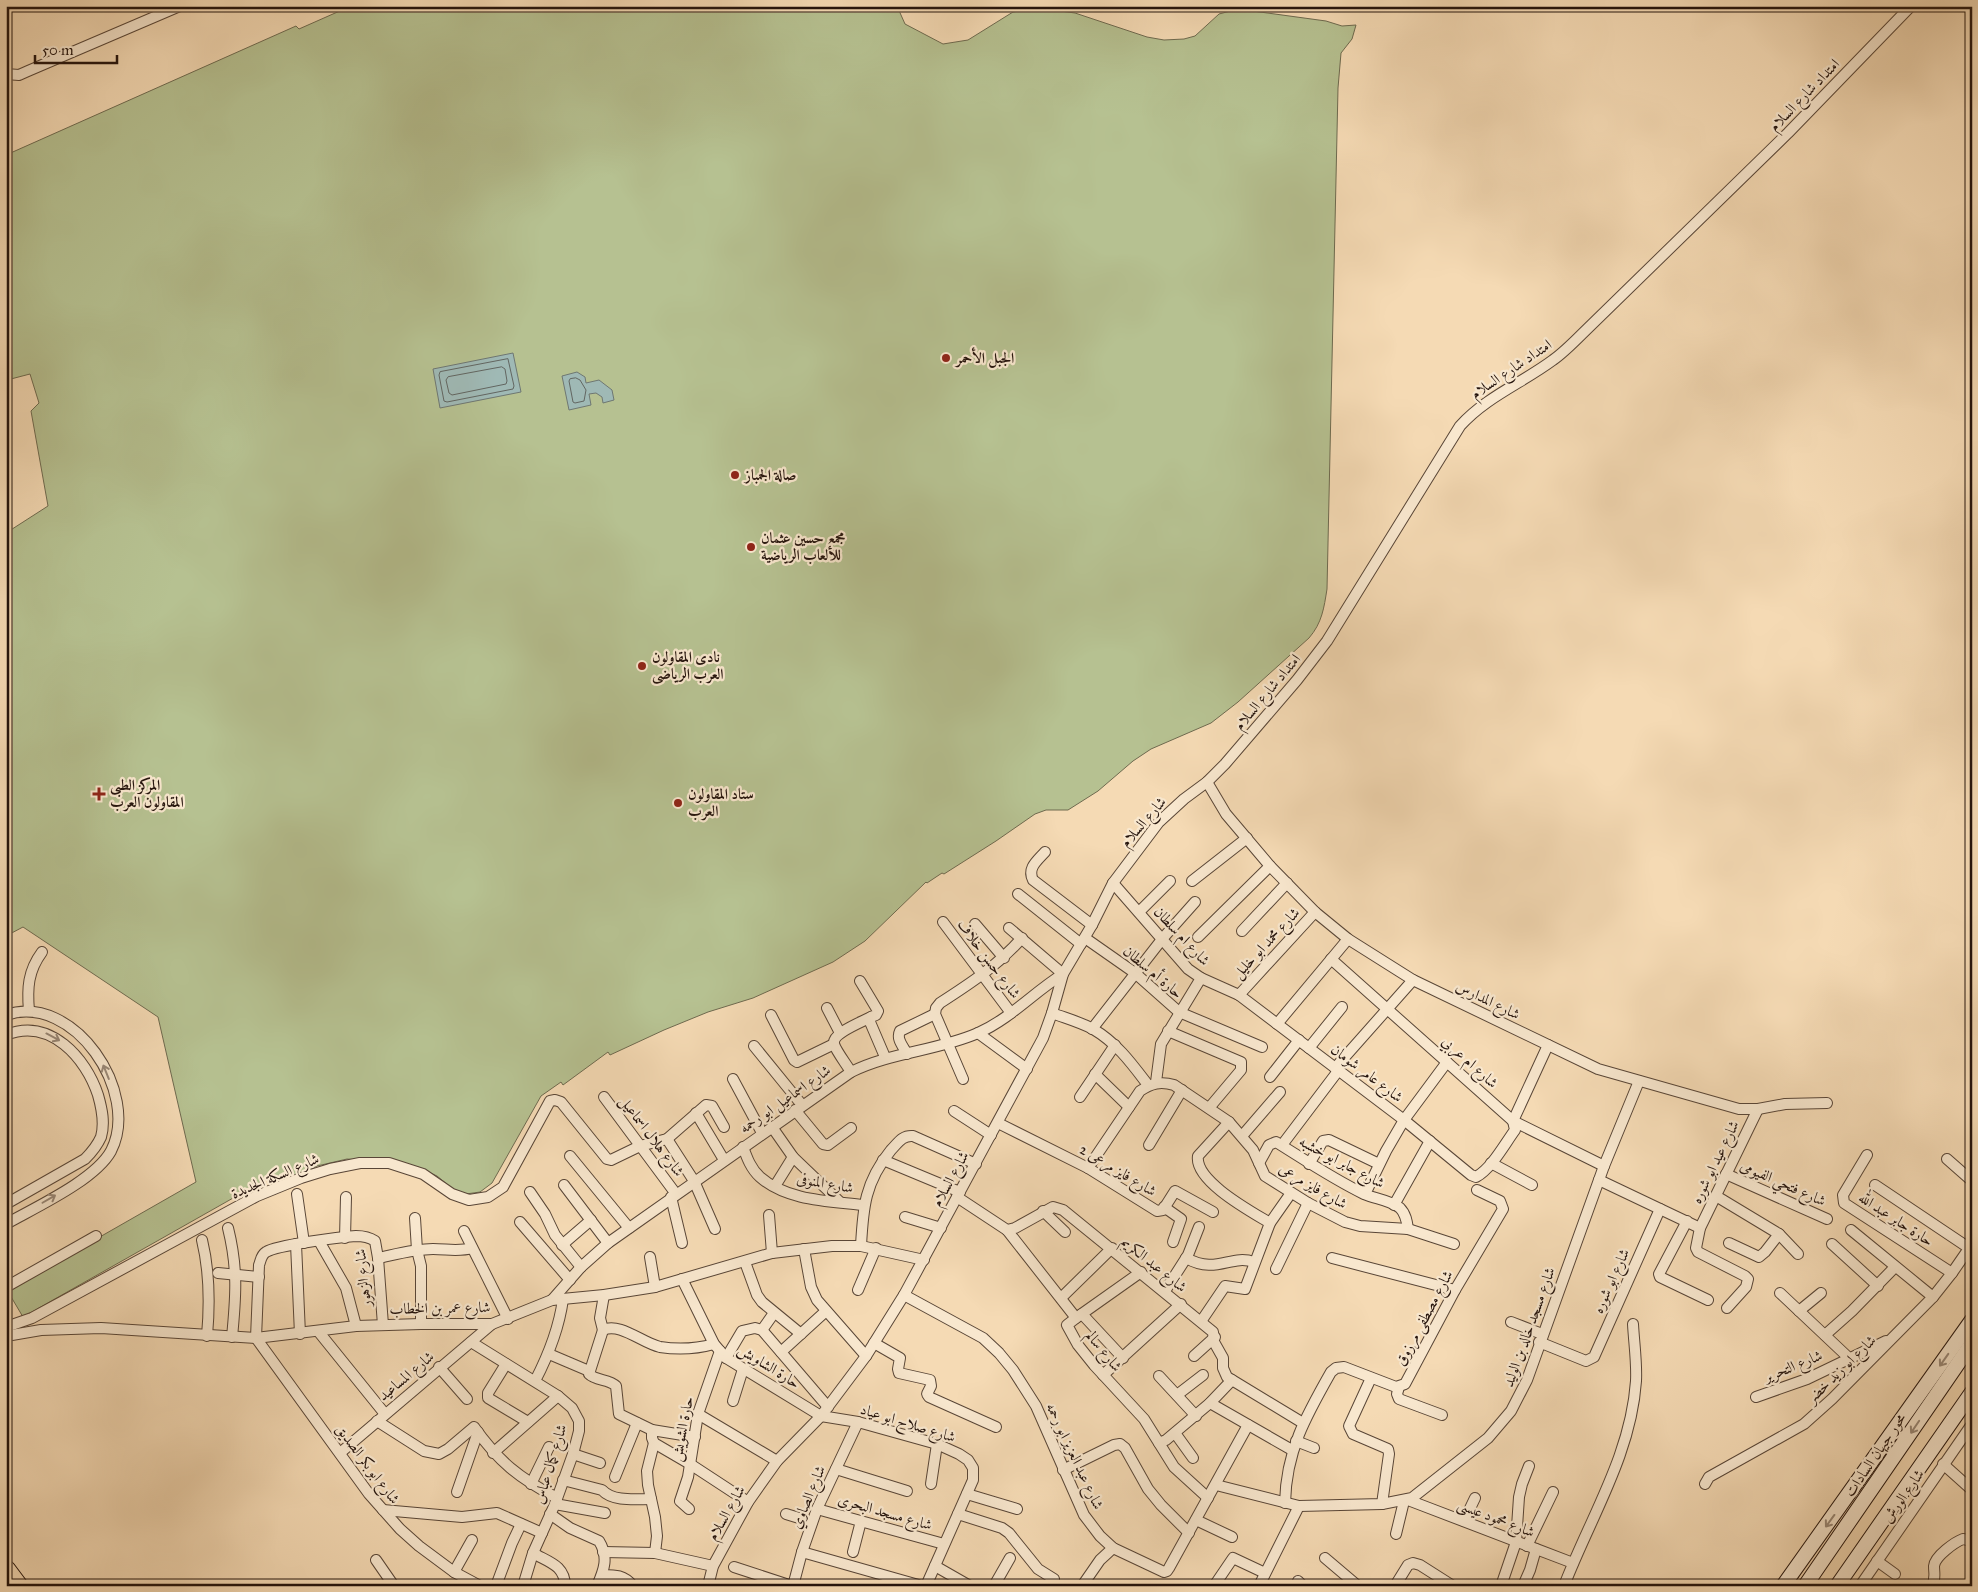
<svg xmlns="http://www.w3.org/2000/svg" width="1978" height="1592" font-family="'IM FELL Great Primer',Amiri,serif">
	<rect width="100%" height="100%" fill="#f5dab4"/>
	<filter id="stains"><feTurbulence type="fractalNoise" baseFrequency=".004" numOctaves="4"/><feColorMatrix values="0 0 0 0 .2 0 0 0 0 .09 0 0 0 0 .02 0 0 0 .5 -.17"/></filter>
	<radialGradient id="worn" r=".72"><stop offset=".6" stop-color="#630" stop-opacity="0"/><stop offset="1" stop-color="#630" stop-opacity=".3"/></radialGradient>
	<path fill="#b6c191" stroke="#6e6a4f" d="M351 6H897L905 24 943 44 968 40 1013 12 1031 9H1046L1075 13 1147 37 1164 40 1184 39 1195 36 1219 14 1238 9 1326 21 1342 26 1356 25 1352 39 1341 53 1338 88 1327 589C1324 608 1322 623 1309 638L1238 702 1211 723 1151 749 1133 761 1098 791 1068 810H1046L1035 814 996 841 944 874 942 873 927 883 926 882 865 941 833 962 753 998 708 1012 664 1030 610 1055 608 1052 563 1085 561 1082 541 1096 492 1183 480 1192 466 1194 453 1189 437 1176 418 1167 397 1163 347 1159 317 1166 277 1185 272 1176 23 1317 7 1290 196 1182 158 1017 23 927 6 936V533L48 506 31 411 39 403 30 374 7 380 6 379V155L296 26 299 29Z"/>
	<g fill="#9fb9b5" stroke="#6e7772">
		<path d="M513 353 521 392 440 408 433 369Z"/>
		<path d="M577 372 585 377 586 383 599 380 612 390 614 400 603 403 602 397 596 393 589 394 591 405 569 410 562 376Z"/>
	</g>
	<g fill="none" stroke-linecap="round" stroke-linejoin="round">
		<g stroke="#626661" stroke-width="1">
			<path d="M508 359 514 386 513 389 447 402 444 401 439 375 440 372Z"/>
			<path d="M502 367 505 369 507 381 506 384 452 395 449 393 446 380 448 377Z"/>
			<path d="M576 378 580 380 586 390 584 401 575 403 573 402 569 381 570 379Z"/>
		</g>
		<g stroke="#594637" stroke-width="12">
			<g id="street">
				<path d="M6 74 19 75 28 71 180 6"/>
				<path d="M1207 782 1226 814 1270 866 1315 912 1348 939 1413 980 1598 1069 1739 1109H1758L1785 1104 1827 1103"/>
				<path d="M1045 852C1037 861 1027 868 1033 880L1092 925"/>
				<path d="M1192 881 1247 838"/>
				<path d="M1113 883 1188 969 1201 978 1239 995 1404 1120 1471 1175 1476 1177C1492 1168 1504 1145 1515 1130L1513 1121 1548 1045"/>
				<path d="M1018 894 1081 944"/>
				<path d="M1139 912 1170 881"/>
				<path d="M943 922 1011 1013"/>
				<path d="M975 924 1004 958"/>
				<path d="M1242 931 1287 883"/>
				<path d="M1198 937 1270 866"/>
				<path d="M1085 938 1135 973 1179 1012 1262 1047"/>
				<path d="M1331 959 1513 1121 1604 1166"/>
				<path d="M860 981 878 1011 876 1015 871 1017 870 1022 885 1057"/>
				<path d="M1239 995 1315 912"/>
				<path d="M827 1008 840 1033"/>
				<path d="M29 1011C27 988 28 971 42 952"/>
				<path d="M1052 1013C1065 1018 1080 1022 1093 1029 1117 1043 1132 1064 1148 1085"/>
				<path d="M6 1015C74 992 141 1093 111 1151 95 1180 36 1207 6 1224"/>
				<path d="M771 1015 794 1060 797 1062 834 1044"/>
				<path d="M1277 1024 1348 939"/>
				<path d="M1092 1029 1163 938 1195 902"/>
				<path d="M1168 1031 1241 1062V1070L1209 1108"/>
				<path d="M978 1033 1027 1069"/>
				<path d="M6 1035C50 1017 86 1058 98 1095 102 1109 105 1123 101 1137 97 1146 92 1152 85 1159L6 1204"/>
				<path d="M754 1046 802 1105"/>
				<path d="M1309 1048 1342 1007"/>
				<path d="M907 1054C903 1046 896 1039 900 1031L935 1014"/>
				<path d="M1335 1068 1413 980"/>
				<path d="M851 1072C847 1065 836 1051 834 1044 832 1033 862 1022 871 1017"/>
				<path d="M1095 1074 1129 1107"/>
				<path d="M1270 1077 1299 1040"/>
				<path d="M733 1079 762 1133"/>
				<path d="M963 1079 935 1014 936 1008 940 1003C971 983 997 966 1022 938"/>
				<path d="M1156 1082 1161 1044 1201 978"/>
				<path d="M604 1097 676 1194"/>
				<path d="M1080 1097 1115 1045"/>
				<path d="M795 1110 823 1144 828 1145 851 1128"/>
				<path d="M954 1111 991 1135"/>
				<path d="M696 1113 724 1160"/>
				<path d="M1229 1122 1198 1156C1194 1181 1252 1212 1270 1223"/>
				<path d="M998 1123 1088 1168 1157 1211 1163 1210 1175 1191 1213 1212"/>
				<path d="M772 1127 793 1157 840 1202"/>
				<path d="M1242 1136 1280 1092"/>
				<path d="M667 1139 694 1181 715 1229"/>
				<path d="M1149 1145 1182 1090"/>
				<path d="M1282 1145 1338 1071"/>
				<path d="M743 1147C747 1158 751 1169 760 1177 787 1201 830 1201 863 1205"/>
				<path d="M1867 1155 1843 1195 1844 1203 1952 1273"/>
				<path d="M570 1156 629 1228"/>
				<path d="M1947 1159 1972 1181"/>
				<path d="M883 1160 960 1192"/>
				<path d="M1259 1163 1269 1145 1276 1142C1305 1160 1333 1179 1364 1194 1375 1199 1390 1200 1400 1208 1406 1214 1407 1222 1408 1229"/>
				<path d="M1491 1163 1532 1185"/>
				<path d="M1309 1164 1323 1141 1329 1140 1379 1164"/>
				<path d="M1088 1168 1140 1091C1151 1083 1161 1081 1174 1085L1229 1122 1253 1150 1265 1176 1308 1203 1345 1222 1360 1226 1408 1229 1454 1244"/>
				<path d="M1726 1174 1827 1219"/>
				<path d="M1599 1180 1700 1228"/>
				<path d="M564 1185 608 1243"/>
				<path d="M1875 1185 1969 1248"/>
				<path d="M775 1186 793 1157"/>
				<path d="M530 1192 545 1214 555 1235 581 1267"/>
				<path d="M297 1194 304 1243"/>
				<path d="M1365 1194 1386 1151 1404 1120 1447 1062"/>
				<path d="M1716 1196 1779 1234 1798 1254"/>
				<path d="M671 1197 682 1243"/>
				<path d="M957 1197 1007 1230 1015 1228 1053 1207 1063 1210 1213 1332 1214 1342 1223 1358V1368L1227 1377 1303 1423"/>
				<path d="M1394 1205 1430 1141"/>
				<path d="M1164 1207 1181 1219 1173 1242"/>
				<path d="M1043 1211 1065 1232"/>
				<path d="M769 1215 772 1253"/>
				<path d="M905 1217 941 1228"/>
				<path d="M415 1218 417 1250 421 1266V1324"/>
				<path d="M1687 1221 1659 1274 1660 1277 1708 1300"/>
				<path d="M520 1222 570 1280"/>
				<path d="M228 1228C238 1268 236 1296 232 1337"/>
				<path d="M1007 1230 1076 1318 1067 1325 1078 1345 1094 1365 1144 1419 1174 1467 1208 1498"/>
				<path d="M1851 1230 1933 1297"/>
				<path d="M464 1231 508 1319"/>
				<path d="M345 1238 346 1197"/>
				<path d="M202 1240C210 1273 210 1303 207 1336"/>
				<path d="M319 1241 346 1288 356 1326"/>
				<path d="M1729 1243 1759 1257 1765 1252 1779 1234"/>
				<path d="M296 1244 300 1334"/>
				<path d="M1832 1244 1878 1286"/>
				<path d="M562 1245 591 1220"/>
				<path d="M861 1246C863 1207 865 1182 891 1150 898 1143 902 1135 913 1136L976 1164"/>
				<path d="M804 1249 811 1287 817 1300 866 1356"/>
				<path d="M650 1257 655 1287"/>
				<path d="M378 1258C397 1254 415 1249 433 1249 447 1249 459 1252 472 1248"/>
				<path d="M1186 1258C1217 1275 1230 1254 1254 1262"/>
				<path d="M1332 1258 1455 1290"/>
				<path d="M745 1262 757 1295 762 1302 801 1334"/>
				<path d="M1276 1269 1308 1203"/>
				<path d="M218 1273 259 1277"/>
				<path d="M682 1279 714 1344 726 1358 821 1416 858 1422 937 1444 959 1454 968 1460 973 1468V1480L926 1586"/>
				<path d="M6 1287 96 1236"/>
				<path d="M858 1290 876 1248"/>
				<path d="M1165 1291 1188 1255 1199 1227"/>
				<path d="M1780 1293 1850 1359"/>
				<path d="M904 1295 983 1338 999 1353 1013 1370 1036 1406 1084 1515 1100 1536 1113 1548 1164 1572 1167 1571 1169 1568 1248 1425"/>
				<path d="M1061 1298 1112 1248"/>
				<path d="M552 1300 581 1267 608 1243 851 1072C891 1052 937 1051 978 1033 1010 1019 1034 992 1063 974L1009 928"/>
				<path d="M1727 1308 1746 1287 1748 1279 1745 1276 1698 1252 1696 1248 1700 1228 1758 1109"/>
				<path d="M1799 1311 1821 1293"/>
				<path d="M1082 1314 1123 1358"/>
				<path d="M1076 1318 1141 1272"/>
				<path d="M1202 1320 1225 1286 1245 1289 1270 1223 1291 1193"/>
				<path d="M1511 1322 1542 1334"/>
				<path d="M383 1325 378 1258 375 1241C369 1237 363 1236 356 1236 341 1237 277 1245 266 1252 261 1255 261 1260 259 1265L256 1338 369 1494 400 1529 419 1546 454 1572 480 1586"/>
				<path d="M6 1327 32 1318 257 1196 301 1178 330 1169 360 1163H389L423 1174 452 1194 469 1200 488 1197 503 1187 550 1101 555 1100 561 1102 607 1159 611 1160 640 1146 667 1139 706 1105 712 1106 724 1127"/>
				<path d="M603 1330 589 1374C596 1381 609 1379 616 1386L619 1414 652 1430 695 1437"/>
				<path d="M603 1330C620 1322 642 1343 660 1347 679 1350 696 1349 714 1344"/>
				<path d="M603 1330 600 1318 604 1295"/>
				<path d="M762 1330 774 1313"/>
				<path d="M318 1331 385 1414"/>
				<path d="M1825 1335 1852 1311 1895 1267"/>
				<path d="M6 1336 41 1330 101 1328 256 1338 356 1326 421 1324H492L552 1300 604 1295 655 1287 772 1253 832 1246H861L924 1260"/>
				<path d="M471 1342 558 1396 572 1408 579 1421V1431L573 1454 555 1504 533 1553 523 1586"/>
				<path d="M1539 1342 1586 1361 1594 1357 1660 1209"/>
				<path d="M874 1343 900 1358 898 1369 899 1373 930 1380 931 1386 927 1394 929 1397 996 1427"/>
				<path d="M781 1352 826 1311"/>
				<path d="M549 1354 589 1371"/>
				<path d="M1194 1356 1215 1337"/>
				<path d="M726 1358 742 1331 755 1328 762 1330 828 1407"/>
				<path d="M506 1364 488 1393V1398L528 1422"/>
				<path d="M439 1367 467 1399"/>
				<path d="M1103 1375 1181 1304"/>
				<path d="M1159 1376 1196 1416"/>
				<path d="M1371 1378 1349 1426 1353 1434 1388 1449 1389 1454 1382 1504"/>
				<path d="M535 1381C549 1354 559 1329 563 1299"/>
				<path d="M1399 1387 1397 1394 1399 1399 1442 1415"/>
				<path d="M1177 1395 1203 1375"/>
				<path d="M1756 1397 1807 1379 1886 1341"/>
				<path d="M733 1401 743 1369"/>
				<path d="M1210 1403 1292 1450"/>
				<path d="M698 1414 777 1461"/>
				<path d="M377 1421 424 1451 439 1454 448 1449 474 1427C499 1462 519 1478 557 1498"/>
				<path d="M652 1430V1438L654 1443 690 1464 748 1502"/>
				<path d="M1175 1433 1193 1458"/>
				<path d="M1296 1441 1314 1448"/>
				<path d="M654 1443 647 1471 648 1485 655 1517 657 1536 655 1553"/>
				<path d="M1159 1443 1166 1440 1210 1403 1232 1380"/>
				<path d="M340 1453 492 1324"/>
				<path d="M493 1453 558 1396"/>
				<path d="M573 1454 600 1463"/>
				<path d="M1943 1464 1972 1490"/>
				<path d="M836 1469 907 1491"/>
				<path d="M1063 1470 1114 1445 1120 1444 1125 1448 1148 1489 1161 1505 1189 1533"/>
				<path d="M615 1477 637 1423"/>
				<path d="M563 1480 602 1490C613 1502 636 1499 651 1499"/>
				<path d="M531 1484 549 1447"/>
				<path d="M931 1484 937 1444"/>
				<path d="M1705 1484 1709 1477 1804 1424 1832 1399 1933 1297 1952 1273 1972 1244"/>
				<path d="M1216 1485 1299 1506 1382 1504 1412 1498 1488 1438 1511 1411 1527 1380 1604 1166 1639 1081"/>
				<path d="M457 1492 478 1432"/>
				<path d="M967 1494 1017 1509"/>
				<path d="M1408 1500 1573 1563"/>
				<path d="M1285 1503C1286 1451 1306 1416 1331 1372L1336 1368 1344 1367 1396 1387 1405 1384 1455 1290 1503 1209 1500 1201 1477 1190"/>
				<path d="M555 1504 605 1513"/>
				<path d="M689 1509 680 1501 688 1477 698 1414 720 1351"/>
				<path d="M817 1509 944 1544"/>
				<path d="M383 1510 462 1517 497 1513 542 1533"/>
				<path d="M550 1514 570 1528 599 1541C609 1557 604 1570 597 1586"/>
				<path d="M786 1514 812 1522"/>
				<path d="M958 1514 1002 1528 1009 1533 1038 1569 1054 1579"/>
				<path d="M1196 1520 1232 1537"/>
				<path d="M1464 1521 1475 1498"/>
				<path d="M1396 1534 1404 1501"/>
				<path d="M1527 1546 1553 1492"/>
				<path d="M603 1552 655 1553 713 1566"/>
				<path d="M802 1552 922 1586"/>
				<path d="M853 1552 861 1521"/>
				<path d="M533 1553C548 1562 565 1565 565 1586"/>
				<path d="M1325 1558 1358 1586"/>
				<path d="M376 1560 394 1586"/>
				<path d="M1877 1561 1895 1574"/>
				<path d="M935 1566 970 1586"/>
				<path d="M734 1567 792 1586"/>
				<path d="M454 1572 472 1540"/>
				<path d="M603 1575C615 1575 624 1575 633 1586"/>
				<path d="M1298 1581 1303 1586"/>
				<path d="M496 1586 512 1543 521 1524"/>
				<path d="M708 1586 713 1566 748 1502 777 1461 821 1416 866 1356 904 1295 1043 1038 1052 1013 1063 974 1092 925 1113 883 1159 822 1184 799 1207 782 1225 764 1297 680 1327 641 1460 426C1486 397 1522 383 1553 360 1563 353 1573 343 1582 334L1788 133 1911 6"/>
				<path d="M793 1586 802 1552 817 1509 858 1422"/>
				<path d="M994 1586 1010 1558"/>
				<path d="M1082 1586 1100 1560 1113 1548"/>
				<path d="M1214 1586 1233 1558 1265 1573"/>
				<path d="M1259 1586 1299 1506"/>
				<path d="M1395 1586 1408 1565 1413 1563 1420 1565 1453 1586"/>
				<path d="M1501 1586 1516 1542 1519 1497 1522 1484 1529 1466"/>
				<path d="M1523 1586 1530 1570 1536 1549"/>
				<path d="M1564 1586C1590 1518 1631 1455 1636 1381 1637 1363 1634 1343 1633 1324"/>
				<path d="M1860 1586 1972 1424"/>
				<path d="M1932 1586C1936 1578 1934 1574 1934 1566 1935 1556 1955 1542 1963 1539L1972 1541"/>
			</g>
		</g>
		<g stroke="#25140d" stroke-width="16">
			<g id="secondary">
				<path d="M1783 1586 1972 1320"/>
				<path d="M1805 1586 1972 1343"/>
				<path d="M1837 1586 1972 1392"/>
			</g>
		</g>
		<g stroke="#25140d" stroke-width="21">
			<path id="highway" d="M6 1570 18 1586"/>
		</g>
		<use href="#street" stroke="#f8e7ce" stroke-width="10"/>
		<use href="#secondary" stroke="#f8e7ce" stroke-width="14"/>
		<use href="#highway" stroke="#f5dab4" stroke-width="19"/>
	</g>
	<defs><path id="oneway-shaft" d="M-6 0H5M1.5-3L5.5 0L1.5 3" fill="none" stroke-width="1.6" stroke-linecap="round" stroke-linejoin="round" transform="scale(1.25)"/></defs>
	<g stroke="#987">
		<use href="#oneway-shaft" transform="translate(53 1037) rotate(28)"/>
		<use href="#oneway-shaft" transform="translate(106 1072) rotate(-112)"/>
		<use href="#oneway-shaft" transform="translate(49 1199) rotate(-30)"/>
		<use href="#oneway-shaft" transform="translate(1944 1360) rotate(125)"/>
		<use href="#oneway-shaft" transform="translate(1915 1427) rotate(124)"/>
		<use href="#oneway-shaft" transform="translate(1830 1521) rotate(126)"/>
	</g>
	<g fill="#8f2418" stroke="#f8e7ce" stroke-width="2">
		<circle cx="946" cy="358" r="5"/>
		<circle cx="735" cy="475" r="5"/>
		<circle cx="751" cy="547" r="5"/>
		<circle cx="642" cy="666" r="5"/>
		<path d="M96.5 786.5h5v5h5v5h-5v5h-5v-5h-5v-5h5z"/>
		<circle cx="678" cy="803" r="5"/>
	</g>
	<g text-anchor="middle" stroke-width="4.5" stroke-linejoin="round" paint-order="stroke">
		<g font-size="15" fill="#25140d" stroke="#f8e7ce">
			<text transform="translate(1804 95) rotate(-46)" y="5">امتداد شارع السلام</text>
			<text transform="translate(1511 369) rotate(-34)" y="5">امتداد شارع السلام</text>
			<text transform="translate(1267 692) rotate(-50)" y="5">امتداد شارع السلام</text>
			<text transform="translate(1143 822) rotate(-49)" y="5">شارع السلام</text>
			<text transform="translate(1182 936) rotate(47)" y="5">شارع ام سلطان</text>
			<text transform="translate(1266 943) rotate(-47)" y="5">شارع محمد ابو خليل</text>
			<text transform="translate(989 959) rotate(53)" y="5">شارع حسن خلاف</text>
			<text transform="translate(1153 972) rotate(40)" y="5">حارة أم سلطان</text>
			<text transform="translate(1488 1000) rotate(26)" y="5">شارع المدارس</text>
			<text transform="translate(1470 1062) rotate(42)" y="5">شارع ام عربي</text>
			<text transform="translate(1367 1073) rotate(37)" y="5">شارع عامر شومان</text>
			<text transform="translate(785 1099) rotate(-35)" y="5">شارع اسماعيل ابو رحمه</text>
			<text transform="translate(652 1136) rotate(53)" y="5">شارع هلال اسماعيل</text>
			<text transform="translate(1342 1162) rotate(28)" y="5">شارع جابر ابو خشبه</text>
			<text transform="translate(1715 1162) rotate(-64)" y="5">شارع عيد ابو شوره</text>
			<text transform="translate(1118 1170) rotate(31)" y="5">شارع فايز مرعى 2</text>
			<text transform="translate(275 1176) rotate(-23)" y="5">شارع السكة الجديدة</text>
			<text transform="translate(950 1179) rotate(-61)" y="5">شارع السلام</text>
			<text transform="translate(825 1183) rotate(10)" y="5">شارع المنوفى</text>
			<text transform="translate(1783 1183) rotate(24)" y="5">شارع فتحي الفيومى</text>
			<text transform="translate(1313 1186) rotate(30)" y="5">شارع فايز مرعى</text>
			<text transform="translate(1896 1219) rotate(33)" y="5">حارة جابر عبد الله</text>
			<text transform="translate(1154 1264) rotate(39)" y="5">شارع عبد الكريم</text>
			<text transform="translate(363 1278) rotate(-96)" y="5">شارع الزهور</text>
			<text transform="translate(1611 1281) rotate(-66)" y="5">شارع ابو شوره</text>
			<text transform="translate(440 1308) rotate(-1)" y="5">شارع عمر بن الخطاب</text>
			<text transform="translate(1424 1318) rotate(-62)" y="5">شارع مصطفى مرزوق</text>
			<text transform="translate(1529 1327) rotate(-70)" y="5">شارع مسجد خالد بن الوليد</text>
			<text transform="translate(1104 1351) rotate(51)" y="5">شارع سالم</text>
			<text transform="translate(769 1366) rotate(32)" y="5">حارة الشاويش</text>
			<text transform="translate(1793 1366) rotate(-22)" y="5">شارع التحرير</text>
			<text transform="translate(1841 1369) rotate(-44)" y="5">شارع ابو زيد خضر</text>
			<text transform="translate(406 1376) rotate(-40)" y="5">شارع المساعيد</text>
			<text transform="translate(908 1423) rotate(17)" y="5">شارع صلاح ابو عياد</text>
			<text transform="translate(682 1429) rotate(-79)" y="5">حارة الشويش</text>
			<text transform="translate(1875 1455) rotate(-56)" y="5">محور جيهان السادات</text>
			<text transform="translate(1075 1456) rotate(65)" y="5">شارع عبد العزيز ابو رحمه</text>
			<text transform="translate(368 1464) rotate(53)" y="5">شارع ابو بكر الصديق</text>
			<text transform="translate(550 1464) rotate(-73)" y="5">شارع كمال عباس</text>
			<text transform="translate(1903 1496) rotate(-55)" y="5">شارع الورش</text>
			<text transform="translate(808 1497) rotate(-67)" y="5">شارع الصاوي</text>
			<text transform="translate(885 1512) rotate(16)" y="5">شارع مسجد البحرى</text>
			<text transform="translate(726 1513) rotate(-60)" y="5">شارع السلام</text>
			<text transform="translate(1496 1518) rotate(21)" y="5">شارع محمود عيسى</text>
		</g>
		<g font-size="15" font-weight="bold" fill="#25140d" stroke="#f8e7ce" text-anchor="start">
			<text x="956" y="363">الجبل الأحمر</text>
			<text x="745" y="480">صالة الجمباز</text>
			<text x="761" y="543">مجمع حسين عثمان<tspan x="761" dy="17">للألعاب الرياضية</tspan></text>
			<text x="652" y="662">نادى المقاولون<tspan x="652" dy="17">العرب الرياضى</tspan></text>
			<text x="110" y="790">المركز الطبى<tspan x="110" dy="17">المقاولون العرب</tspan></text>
			<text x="688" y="799">ستاد المقاولون<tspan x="688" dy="17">العرب</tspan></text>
		</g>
	</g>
	<rect width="1978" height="1592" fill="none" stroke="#f5dab4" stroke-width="25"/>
	<rect x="8" y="8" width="1963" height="1577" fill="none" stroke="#25140d" stroke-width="2.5"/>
	<rect x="12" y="12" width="1953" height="1567" fill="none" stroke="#25140d"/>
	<path d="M35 55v8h82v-8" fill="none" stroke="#25140d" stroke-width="2.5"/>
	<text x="42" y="55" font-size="15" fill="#25140d" stroke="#f8e7ce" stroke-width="4" paint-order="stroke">50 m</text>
	<rect width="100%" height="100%" filter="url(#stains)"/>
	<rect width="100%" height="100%" fill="url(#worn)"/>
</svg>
